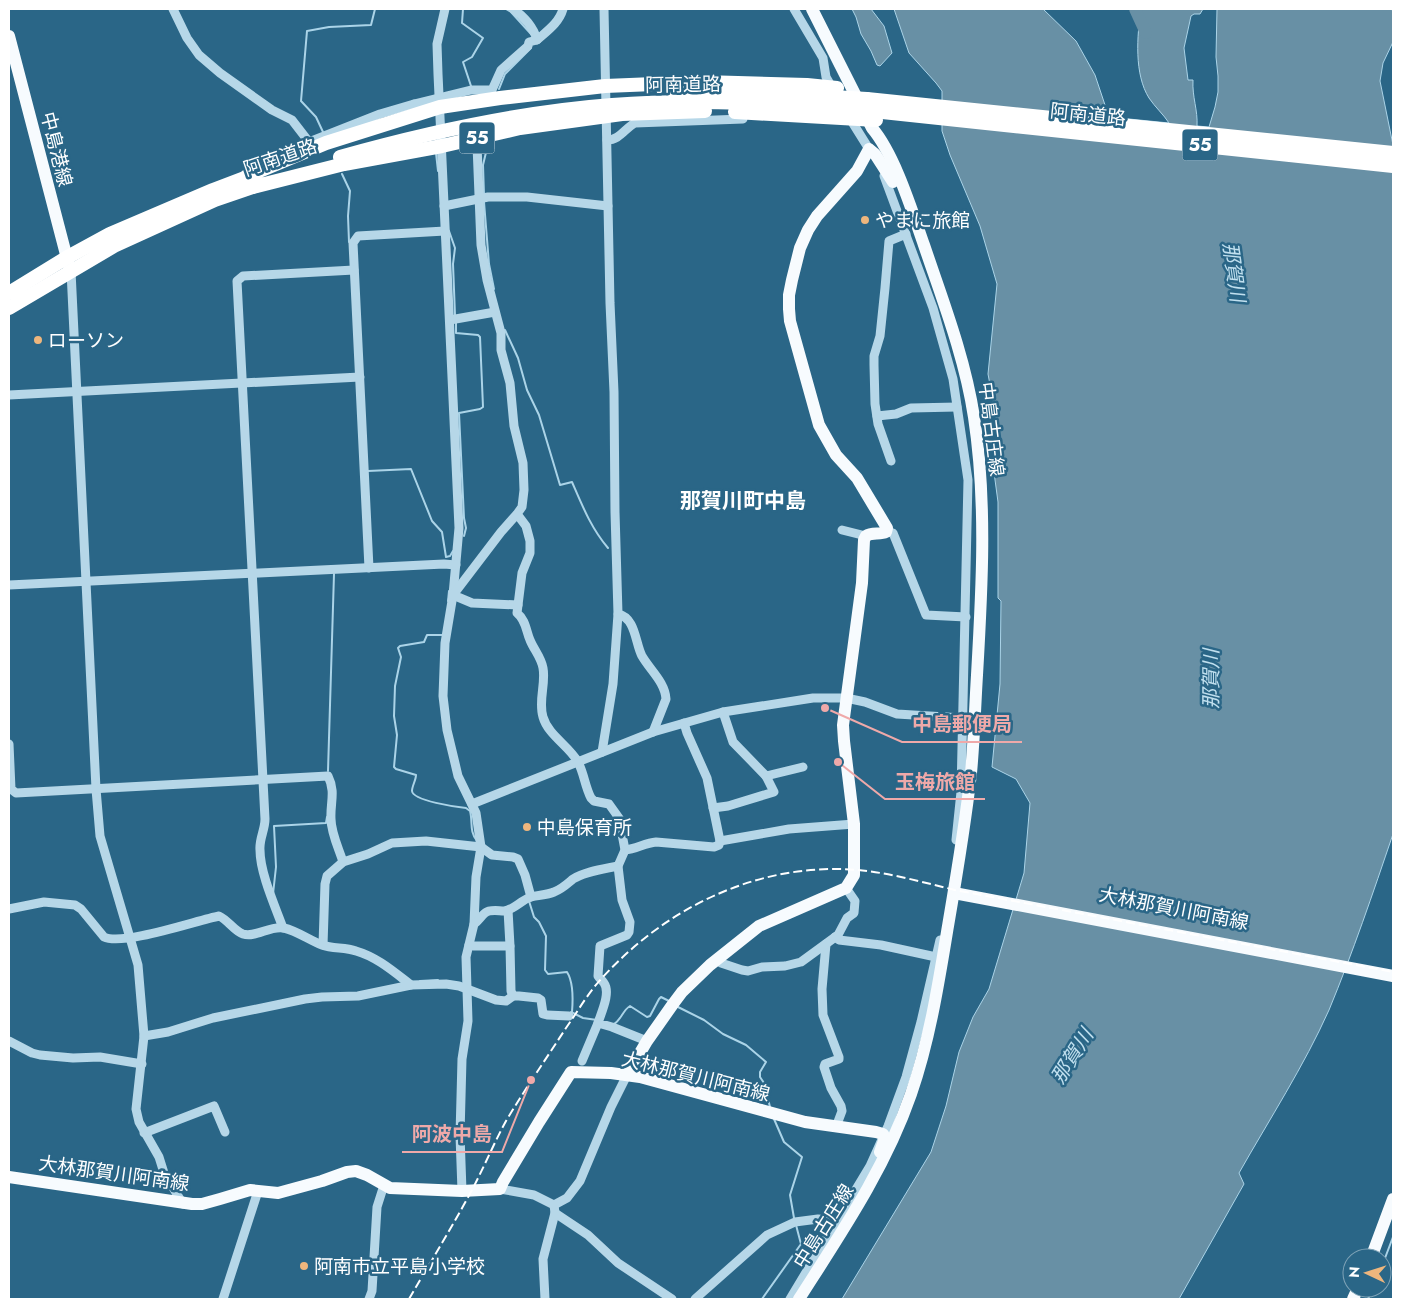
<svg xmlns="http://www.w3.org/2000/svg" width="1402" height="1308" font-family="Jost,'Noto Sans JP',sans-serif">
	<rect width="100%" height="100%" fill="#2a6687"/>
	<g fill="#6890a5" stroke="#abd4e8">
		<path d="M852 9H871L884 26 892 53 880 66 877 65 871 51 861 34 856 17Z"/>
		<path d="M894 9H1043L1076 41 1095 75 1109 117 1169 123C1164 115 1155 107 1149 98 1134 74 1137 36 1141 9H1203L1200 14H1194L1191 16 1184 48 1188 80H1193C1192 97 1198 110 1197 126L1209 127 1215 107 1218 92V76L1216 57 1217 9H1392L1393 13V42L1383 63 1380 81 1393 145V834C1373 893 1353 952 1329 1010 1304 1066 1269 1120 1239 1173L1244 1184 1179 1299H842L931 1152 946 1106 959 1052 973 1017 989 989 1024 873 1030 803 1016 779 992 767 1000 684 1001 601 998 598V502L993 465 1002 449 988 374 997 284 980 226 950 155 942 131V91L936 83 909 53Z"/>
	</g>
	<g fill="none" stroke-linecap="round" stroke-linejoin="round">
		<g stroke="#abd4e8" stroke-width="2">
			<path d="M463 9 462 23 483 38 472 57 463 62 471 86"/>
			<path d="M506 9 511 12 531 34"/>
			<path d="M499 89 505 74 531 48"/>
			<path d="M323 132 316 117 301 101 307 31 329 27 371 25 375 9"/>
			<path d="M436 153 438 171"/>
			<path d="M342 174 350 191 348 216 349 242"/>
			<path d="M484 195 483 165 488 144"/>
			<path d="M484 202 489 264 494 289"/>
			<path d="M449 231 455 248 453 264 455 315"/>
			<path d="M456 322V333L478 335 480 337 483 407 480 409 459 413 464 518 466 528 464 536"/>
			<path d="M505 330 518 358 527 390 539 415 560 485 572 482C582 505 591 528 608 548"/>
			<path d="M368 471 411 469 432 521 442 532 446 557 450 556 453 551"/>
			<path d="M448 601 449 591"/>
			<path d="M442 635H427L424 642 400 646 398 648 401 657 395 686 394 716 397 735 394 767 396 769 416 775C416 780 412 786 412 791 413 801 457 807 466 808L470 811C473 822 469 831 477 841"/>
			<path d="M328 771 334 574"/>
			<path d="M273 894 276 867 274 826 326 823 327 817"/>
			<path d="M529 901 534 917 539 922 546 936 545 970 548 974 567 972C574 983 573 1000 572 1012"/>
			<path d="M420 981 438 980"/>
			<path d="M678 1007 704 1020 723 1034 746 1045 766 1062 760 1072V1077L764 1083 770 1107"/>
			<path d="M571 1012 583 1018 597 1020"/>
			<path d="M614 1024C621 1020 623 1010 630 1006L647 1017 650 1016 659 999 661 997 669 1001"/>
			<path d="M774 1119 784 1142 802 1157 790 1195 794 1218"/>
			<path d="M1382 1266 1393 1237"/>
			<path d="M762 1299 801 1244 796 1225"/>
			<path d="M1368 1299 1373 1288"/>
		</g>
		<path stroke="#6890a5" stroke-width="12" d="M1135 9 1146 33"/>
		<g stroke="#b6d7e8" stroke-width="9">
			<path d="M173 9 187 38 199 55 220 73 272 110 292 120 309 142 380 114 414 104 418 114"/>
			<path d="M445 9 437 44 438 74 459 528 453 595 445 643 443 696 447 730 454 759 458 776 476 813 481 847 476 877 474 924 466 957 468 1021 462 1059 460 1135 462 1191"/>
			<path d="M794 9 823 58 826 77 834 91"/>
			<path d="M537 40C547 31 559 23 563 9"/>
			<path d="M414 104 471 90H492L501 70 528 46 529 42 537 40C534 28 524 16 513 9"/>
			<path d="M849 117 869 149"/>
			<path d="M607 140C620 140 625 128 635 123L743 119"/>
			<path d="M477 145 481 245 487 280 501 333V350L510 383 514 426 523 463 524 490 522 507 517 514 501 532 453 595 472 603 518 605 522 573 530 553V541L526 526 517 514"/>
			<path d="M884 176 933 308 953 379 968 480 961 792 956 840"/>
			<path d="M444 206 488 197H527L608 206"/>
			<path d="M71 271 96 789 100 836 138 965 144 1036 136 1109 139 1122 159 1157 164 1173 183 1204"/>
			<path d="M450 320 495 312"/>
			<path d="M9 395 360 377"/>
			<path d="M877 416 896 414 911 408 957 407"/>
			<path d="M891 461 878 424 875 404 874 365V356L880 336 885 288 889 241 906 234"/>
			<path d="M842 530 866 536"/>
			<path d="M886 532 893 533 926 615 966 617"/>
			<path d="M369 568 353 243 358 236 445 231"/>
			<path d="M9 585 444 564 456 565"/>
			<path d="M518 605 517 613C526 620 526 631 530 640 534 650 541 657 543 668 546 684 538 701 543 717 548 735 569 746 578 762 584 773 585 787 591 798L594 801 609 804 619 818 625 850 618 866 622 900 630 922 629 932 627 935 600 946 598 976C600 979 602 980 604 983 611 993 601 1013 598 1023L612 1027 647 1041"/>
			<path d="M618 614C636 618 635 643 642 656 650 670 665 682 666 699L653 732"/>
			<path d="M723 712 733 742 766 776 803 767"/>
			<path d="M9 744 11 789 16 793 328 776C336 792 330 803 331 819 331 833 339 849 343 862"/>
			<path d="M602 752 613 684 618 614 615 512 614 392 610 303 604 9"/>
			<path d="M472 804 653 732 723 712 813 698H846L865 702 897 714 962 718"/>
			<path d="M713 808 728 806 774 792 766 776"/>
			<path d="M720 841 789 829 854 824"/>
			<path d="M625 850C636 849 645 843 656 842L714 847 719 845 720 841 707 778 687 733 684 723"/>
			<path d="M9 909 44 902 75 905 81 909 104 937C123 946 195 921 219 916 228 920 234 931 243 934 256 938 270 925 284 928 297 931 309 940 322 945 333 949 345 947 356 951 377 957 394 972 411 985"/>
			<path d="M474 924C479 921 481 916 485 913 490 909 498 911 504 911 514 910 521 900 531 897 539 895 547 895 554 892 562 889 567 884 573 879 586 871 604 869 618 866"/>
			<path d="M283 928C275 906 260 873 260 850 259 839 265 830 265 819L237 281 243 276 354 270"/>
			<path d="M835 937 839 940 881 945 936 957"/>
			<path d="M826 944 822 989 823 1015 839 1057V1059L825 1064 824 1067 831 1088 841 1106 842 1111 836 1127"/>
			<path d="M323 945 325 884 327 876 343 862 368 854 392 843 426 841 481 847 492 855 513 857 518 859 525 875 531 897"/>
			<path d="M469 945 473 946H510L508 910"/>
			<path d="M510 946 511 991 513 996"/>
			<path d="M717 960 721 963 742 970 748 971 762 967 785 966 801 962 838 935 847 918 854 913 855 901 846 888"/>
			<path d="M144 1036 168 1032 213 1018 305 999 322 997 358 996 411 985 446 984 459 986 496 1000 506 1001 513 996H519L538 998 541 1000 543 1014 547 1015 569 1016"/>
			<path d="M9 1041 32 1053 40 1055 73 1058 100 1057 142 1064"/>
			<path d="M582 1061 598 1023"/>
			<path d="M144 1133 214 1106 225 1132"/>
			<path d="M500 1189 534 1195 554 1205 555 1213 543 1259 545 1299"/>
			<path d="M554 1205 567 1198 580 1181 611 1107 627 1075"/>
			<path d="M555 1213 588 1235 618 1263 672 1299"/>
			<path d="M223 1299 258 1191"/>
			<path d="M369 1299 372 1291 377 1207 384 1185"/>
			<path d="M695 1299 767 1235 795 1222 818 1219 838 1221"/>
			<path d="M790 1299 870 1166 888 1126 906 1077 921 1022 940 940"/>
		</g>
		<g stroke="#f7fbfe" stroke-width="12">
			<path d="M9 36 69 266"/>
			<path d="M954 893 1393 976"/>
			<path d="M627 1075 647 1041 673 1004 682 992 710 965 759 926 846 888 854 875V824L844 741 843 725 862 583 864 540 866 536C872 532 880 535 886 532L887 528 857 478 836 455 819 425 790 321 789 309V295L792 280 800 248 808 230 817 216 857 171 869 149 875 154 893 182"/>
			<path d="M9 1177 192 1204H202L220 1199 250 1190 278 1193 322 1181 347 1172 356 1171 367 1175 390 1188 462 1191 500 1189 503 1182 539 1122 571 1072 611 1073 640 1077 805 1122 876 1132 883 1134 885 1138 880 1152"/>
			<path d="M1371 1258 1393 1199"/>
			<path d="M799 1299C841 1233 885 1169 911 1094 929 1042 938 987 947 932 956 879 965 827 971 773 974 741 975 708 977 675 982 589 987 502 974 417 965 358 943 301 924 245 912 211 895 155 872 128L812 9"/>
			<path d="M1353 1299 1358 1288"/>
		</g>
		<g stroke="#fff" stroke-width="14">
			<path d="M867 99 1393 153"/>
			<path d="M873 111 1393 166"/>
			<path d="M247 176 326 143 440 107 500 98 605 86 703 82"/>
			<path d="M253 187 344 164 442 146 520 128 622 114 705 111"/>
			<path d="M9 293 66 258 110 234 213 190 255 174"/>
			<path d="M9 308 114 246 215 200 261 184"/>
		</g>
		<path stroke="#fff" stroke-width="2" stroke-dasharray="9 4" stroke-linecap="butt" d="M409 1299C430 1263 452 1227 472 1190 484 1167 494 1143 506 1121 525 1089 546 1059 566 1028 578 1011 588 993 602 978 662 912 747 868 838 869 877 869 917 881 955 890L1393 972"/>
		<g stroke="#fff" stroke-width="14">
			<path d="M703 82 807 85 837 88"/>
			<path d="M675 93H766L867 99"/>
			<path d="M735 112 876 120"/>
			<path d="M340 157C429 132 519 112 612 105 699 98 786 104 873 111"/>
		</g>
	</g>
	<g fill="#eeb67d" stroke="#2a6687" stroke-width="2">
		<circle cx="865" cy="220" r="5"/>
		<circle cx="38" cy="340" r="5"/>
		<circle cx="527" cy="827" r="5"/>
		<circle cx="304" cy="1266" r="5"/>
	</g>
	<g text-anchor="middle" stroke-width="5" stroke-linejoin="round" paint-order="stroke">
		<g fill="#2a6687" stroke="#bfd1db" stroke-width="1">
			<rect x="459.5" y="122.5" width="35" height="31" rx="4"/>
			<rect x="1182.5" y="129.5" width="35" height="31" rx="4"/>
		</g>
		<g font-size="18" font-weight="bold" fill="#fff">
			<text x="477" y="144">55</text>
			<text x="1200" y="151">55</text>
		</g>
		<g font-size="19" fill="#fff" stroke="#2a6687">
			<text transform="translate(683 84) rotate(-1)" y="7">阿南道路</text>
			<text transform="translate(1088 114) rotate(6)" y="7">阿南道路</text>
			<text transform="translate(57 149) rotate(76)" y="7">中島港線</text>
			<text transform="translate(280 157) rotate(-19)" y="7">阿南道路</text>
			<text transform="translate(992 429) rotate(83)" y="7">中島古庄線</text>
			<text transform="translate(1174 908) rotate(11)" y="7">大林那賀川阿南線</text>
			<text transform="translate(696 1076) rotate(14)" y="7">大林那賀川阿南線</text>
			<text transform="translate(114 1173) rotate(8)" y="7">大林那賀川阿南線</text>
			<text transform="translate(823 1226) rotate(-58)" y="7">中島古庄線</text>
		</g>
		<g font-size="19" fill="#fff" stroke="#2a6687" text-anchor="start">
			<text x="875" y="227">やまに旅館</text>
			<text x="48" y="347">ローソン</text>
			<text x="537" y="834">中島保育所</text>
			<text x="314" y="1273">阿南市立平島小学校</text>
		</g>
		<g font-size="20" font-style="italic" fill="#c1e0ef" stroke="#2a6687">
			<text transform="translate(1234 272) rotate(82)" y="7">那賀川</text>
			<text transform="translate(1211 679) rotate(-90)" y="7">那賀川</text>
			<text transform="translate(1072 1056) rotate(-58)" y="7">那賀川</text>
		</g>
		<g font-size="21" font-weight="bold" fill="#fff" stroke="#2a6687">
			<text x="743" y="508">那賀川町中島</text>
		</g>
	</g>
	<path fill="none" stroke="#efa9a9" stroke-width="2" d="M825 708L902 742H1022M838 762L885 799H985M531 1080L502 1152H402"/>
	<g fill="#efa9a9" stroke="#2a6687" stroke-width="2">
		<circle cx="825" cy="708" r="5"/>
		<circle cx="838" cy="762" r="5"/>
		<circle cx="531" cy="1080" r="5"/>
	</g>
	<g font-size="20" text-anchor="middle" font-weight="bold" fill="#efa9a9" stroke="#2a6687" stroke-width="5" stroke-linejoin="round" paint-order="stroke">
		<text x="962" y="731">中島郵便局</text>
		<text x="935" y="789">玉梅旅館</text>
		<text x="452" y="1141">阿波中島</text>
	</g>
	<rect width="1402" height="1308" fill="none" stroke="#ffffff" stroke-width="20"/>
	<g transform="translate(1367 1273) rotate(274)"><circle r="24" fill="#2a6687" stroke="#7fa3b7"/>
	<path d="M0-4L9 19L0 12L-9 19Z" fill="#eeb67d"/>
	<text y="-8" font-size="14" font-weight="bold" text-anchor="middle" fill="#ffffff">N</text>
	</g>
</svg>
